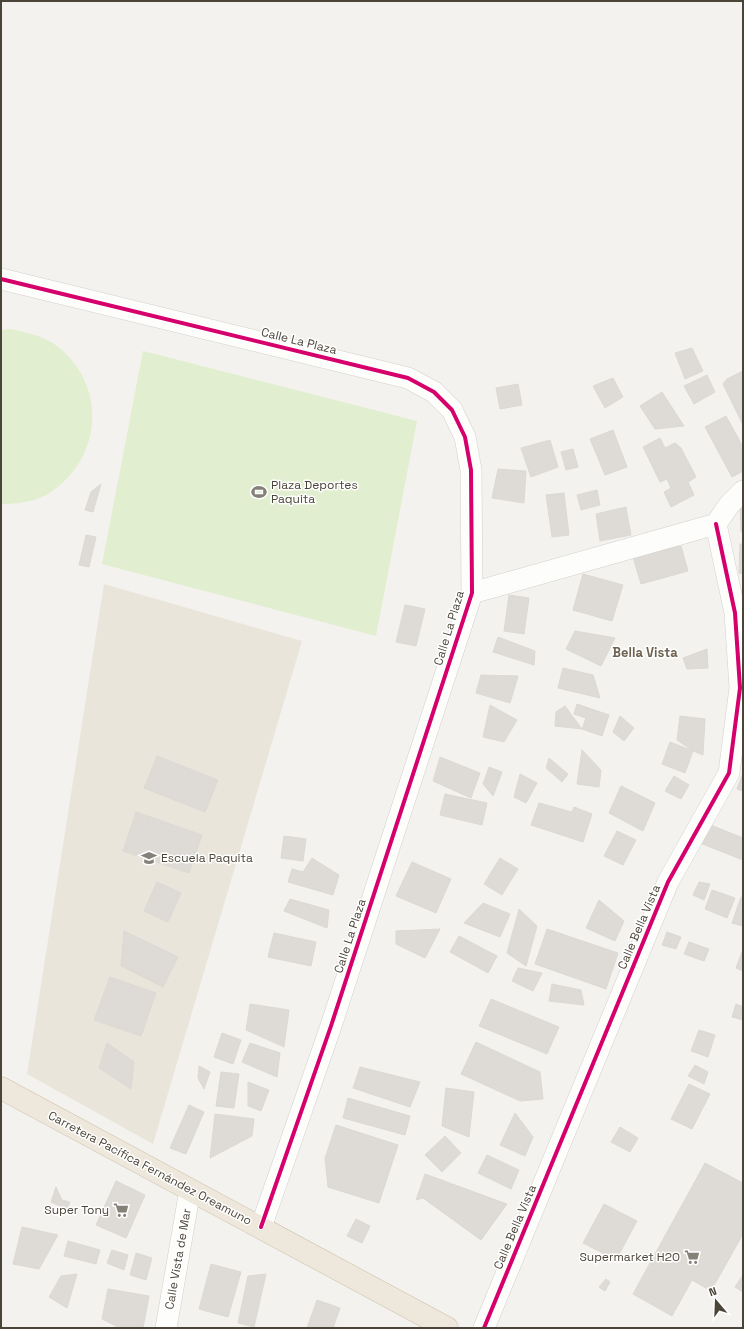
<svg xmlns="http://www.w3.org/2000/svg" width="744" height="1329" font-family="'Space Grotesk',sans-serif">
	<rect width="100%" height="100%" fill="#f4f2ee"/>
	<path fill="#eae5da" d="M104 584 302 641 153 1144 27 1074Z"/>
	<g fill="#e1eecf">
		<path d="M10 329C29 333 49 337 63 351 108 393 100 461 48 494 34 502 17 504 1 504V330Z"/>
		<path d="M143 351 417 421 376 636 102 564Z"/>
	</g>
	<g fill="#dedbd6" stroke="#dcd9d4">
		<path d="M692 348 703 371 685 379 675 353Z"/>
		<path d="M743 371V425L723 384 727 379Z"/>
		<path d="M707 375 715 392 694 404 684 386Z"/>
		<path d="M613 378 623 397 605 408 593 386Z"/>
		<path d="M518 384 522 405 500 409 496 388Z"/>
		<path d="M662 392 684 426 655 429 640 406Z"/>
		<path d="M726 416 743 447V471L732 477 705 427Z"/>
		<path d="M613 430 627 467 605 475 590 439Z"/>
		<path d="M660 438 665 448 675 443 681 448 696 477 688 482 694 495 671 507 664 492 671 488 667 479 660 482 643 447Z"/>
		<path d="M550 440 558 467 531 477 521 448Z"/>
		<path d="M573 449 578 467 566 470 561 452Z"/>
		<path d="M498 469 526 471 524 503 492 498Z"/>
		<path d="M101 484 93 512 85 510 91 492Z"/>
		<path d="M597 490 600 505 581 510 577 495Z"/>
		<path d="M564 493 569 535 552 537 546 495Z"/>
		<path d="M740 504H743V532H741Z"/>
		<path d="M626 507 631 535 600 541 596 514Z"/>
		<path d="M86 535 96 537 89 567 79 565Z"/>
		<path d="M740 544H743V574L739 573Z"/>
		<path d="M681 546 688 571 641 584 633 557Z"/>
		<path d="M583 574 623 585 612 621 573 610Z"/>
		<path d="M509 595 529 598 524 634 504 631Z"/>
		<path d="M405 605 425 609 416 646 396 642Z"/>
		<path d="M575 631 615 638 601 666 566 649Z"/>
		<path d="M498 637 535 651 534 665 493 652Z"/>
		<path d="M707 649 708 668 687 669 683 658Z"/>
		<path d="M563 668 593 675 600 698 558 688Z"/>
		<path d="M481 675 518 676 510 703 476 693Z"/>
		<path d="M577 704 609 715 602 736 582 729 586 718 574 714Z"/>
		<path d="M490 705 517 720 504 742 483 737Z"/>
		<path d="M565 706 582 729 555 726 556 712Z"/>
		<path d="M620 716 634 728 624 741 613 732Z"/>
		<path d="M680 716 705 719 703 755 693 751 677 740Z"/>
		<path d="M670 742 693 751 685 773 662 764Z"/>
		<path d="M582 750 601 770 599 787 577 784Z"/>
		<path d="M157 756 218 780 205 812 144 788Z"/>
		<path d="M440 757 480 773 471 798 433 781Z"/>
		<path d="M549 758 568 774 562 782 546 768Z"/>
		<path d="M489 767 502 772 493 796 483 784Z"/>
		<path d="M743 773V791L737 789Z"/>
		<path d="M520 774 537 783 526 803 514 797Z"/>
		<path d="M674 776 689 785 681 799 665 791Z"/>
		<path d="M621 786 655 803 643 831 609 813Z"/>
		<path d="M445 794 487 803 482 825 440 815Z"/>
		<path d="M539 803 572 812 574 807 592 814 583 842 531 825Z"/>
		<path d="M136 812 202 835 189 873 123 851Z"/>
		<path d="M708 824 743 838V860L700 843Z"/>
		<path d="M617 831 636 840 623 865 604 856Z"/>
		<path d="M284 836 306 839 303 861 281 858Z"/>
		<path d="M312 858 339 875 333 895 288 882 292 869 303 872Z"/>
		<path d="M500 858 518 869 502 895 484 884Z"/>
		<path d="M412 862 451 879 436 913 396 896Z"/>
		<path d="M157 882 181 893 168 922 144 911Z"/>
		<path d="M699 882 710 884 704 900 693 895Z"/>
		<path d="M712 890 735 898 727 918 705 909Z"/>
		<path d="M741 897 743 898V926L732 923Z"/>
		<path d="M290 899 329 910 327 928 284 911Z"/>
		<path d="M599 900 624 921 615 941 586 928Z"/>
		<path d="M483 903 510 914 500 937 464 923Z"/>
		<path d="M519 909 537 926 526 966 507 953Z"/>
		<path d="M440 929 425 958 396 944V931Z"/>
		<path d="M547 929 618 953 606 989 535 964Z"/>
		<path d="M124 931 178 957 163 987 121 966Z"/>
		<path d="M667 932 681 937 676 949 662 945Z"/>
		<path d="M274 933 316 942 311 966 268 957Z"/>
		<path d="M459 936 497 956 488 973 450 952Z"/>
		<path d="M689 942 709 949 704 961 684 954Z"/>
		<path d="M743 949V971L736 968Z"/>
		<path d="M518 968 542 973 533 991 512 981Z"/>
		<path d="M110 977 156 993 141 1036 94 1020Z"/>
		<path d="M552 984 581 990 584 1005 549 1001Z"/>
		<path d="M491 999 559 1027 547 1054 479 1026Z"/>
		<path d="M250 1004 289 1010 284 1047 246 1030Z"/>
		<path d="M736 1004 743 1007V1020L732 1017Z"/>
		<path d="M699 1030 715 1035 708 1057 691 1051Z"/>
		<path d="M222 1033 241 1040 233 1064 214 1057Z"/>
		<path d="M476 1042 540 1072 543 1099 520 1101 461 1074Z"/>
		<path d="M107 1043 134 1062 131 1089 99 1068Z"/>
		<path d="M250 1043 280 1053 277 1077 242 1062Z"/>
		<path d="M695 1065 708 1072 704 1084 688 1076Z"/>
		<path d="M199 1066 210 1072 204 1089 198 1078Z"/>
		<path d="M360 1067 420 1082 410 1107 353 1088Z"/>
		<path d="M221 1072 239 1074 234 1108 216 1106Z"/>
		<path d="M248 1082 269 1090 261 1111 248 1106Z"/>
		<path d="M689 1084 710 1094 692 1129 671 1119Z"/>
		<path d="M446 1088 474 1092 469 1137 442 1126Z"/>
		<path d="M348 1098 410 1116 405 1135 343 1118Z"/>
		<path d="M189 1105 204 1112 186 1154 170 1148Z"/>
		<path d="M515 1113 533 1137 525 1156 500 1145Z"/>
		<path d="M215 1114 254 1119 252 1136 210 1158Z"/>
		<path d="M336 1125 398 1145 379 1203 328 1187 325 1158Z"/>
		<path d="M620 1127 638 1138 630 1152 611 1142Z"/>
		<path d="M445 1136 461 1153 442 1172 425 1155Z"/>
		<path d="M487 1155 519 1170 511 1189 478 1173Z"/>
		<path d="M705 1163 743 1183V1234L711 1291 692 1280 672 1316 633 1294Z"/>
		<path d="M425 1174 507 1204 481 1240 423 1198 416 1200Z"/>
		<path d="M116 1181 145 1195 126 1238 96 1225Z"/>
		<path d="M56 1187 62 1200 70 1202 67 1209 51 1202Z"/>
		<path d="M604 1204 637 1221 616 1260 583 1243Z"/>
		<path d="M356 1219 370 1226 362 1243 347 1236Z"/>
		<path d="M22 1227 58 1235 39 1269 13 1264Z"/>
		<path d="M68 1241 100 1250 96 1264 64 1256Z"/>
		<path d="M112 1250 128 1255 124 1270 107 1263Z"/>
		<path d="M136 1253 152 1258 146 1280 130 1275Z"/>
		<path d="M211 1264 241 1272 228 1317 199 1309Z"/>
		<path d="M77 1274 67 1308 49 1297 61 1276Z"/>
		<path d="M266 1274 254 1327 238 1323 248 1276Z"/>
		<path d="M743 1275V1292L735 1287Z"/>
		<path d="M606 1279 610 1282 605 1291 599 1287Z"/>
		<path d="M108 1289 149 1296 143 1328H120L102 1319Z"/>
		<path d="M317 1300 340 1308 333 1328H307Z"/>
	</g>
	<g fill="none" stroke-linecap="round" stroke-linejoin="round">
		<g stroke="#d2d0cb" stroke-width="22">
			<g id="minor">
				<path d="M1 279 408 378 434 392 452 410 465 437 471 470 472 593 331 1026 261 1227"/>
				<path d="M472 593 716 524 729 505 743 491"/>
				<path d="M166 1328 190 1190"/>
				<path d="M484 1328 668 882 729 773 740 688 735 613 716 524"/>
			</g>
		</g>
		<g stroke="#ccbfa9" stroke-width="23">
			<path id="highway" d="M1 1088 447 1328"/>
		</g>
		<use href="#minor" stroke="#fdfdfc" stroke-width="21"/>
		<use href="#highway" stroke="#ede8db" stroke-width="22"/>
		<g stroke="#fff" stroke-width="6">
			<g id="cycleway">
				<path d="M1 279 408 378 434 392 452 410 465 437 471 470 472 593 331 1026 261 1227"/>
				<path d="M484 1328 668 882 729 773 740 688 735 613 716 524"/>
			</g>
		</g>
		<use href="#cycleway" stroke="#d6006c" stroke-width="4"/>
	</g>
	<defs>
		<g id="stadium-bare" transform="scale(1.2)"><path d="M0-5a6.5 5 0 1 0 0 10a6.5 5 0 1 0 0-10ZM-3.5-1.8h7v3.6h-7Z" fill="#868178" stroke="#fff" stroke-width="2.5" paint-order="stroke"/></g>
		<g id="school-bare" transform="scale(1.2)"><path d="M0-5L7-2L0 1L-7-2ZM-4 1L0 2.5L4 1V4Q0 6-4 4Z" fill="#868178" stroke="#fff" stroke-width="2.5" paint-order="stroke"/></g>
		<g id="supermarket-bare" transform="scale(1.2)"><path d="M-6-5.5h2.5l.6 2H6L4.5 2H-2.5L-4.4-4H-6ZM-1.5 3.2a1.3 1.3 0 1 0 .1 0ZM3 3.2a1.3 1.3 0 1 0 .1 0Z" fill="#868178" stroke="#fff" stroke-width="2.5" paint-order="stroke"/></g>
	</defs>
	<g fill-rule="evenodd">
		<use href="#stadium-bare" x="259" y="492"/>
		<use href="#school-bare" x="149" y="858"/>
		<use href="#supermarket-bare" x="121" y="1210"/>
		<use href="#supermarket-bare" x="692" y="1257"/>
	</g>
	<g text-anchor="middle" stroke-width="3" stroke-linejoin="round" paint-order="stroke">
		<g font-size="12" fill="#4b4439" stroke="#fff">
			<text transform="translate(299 341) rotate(14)" y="4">Calle La Plaza</text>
			<text transform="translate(449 628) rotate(-73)" y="4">Calle La Plaza</text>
			<text transform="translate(639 927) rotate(-67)" y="4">Calle Bella Vista</text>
			<text transform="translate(350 936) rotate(-72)" y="4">Calle La Plaza</text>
			<text transform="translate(150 1168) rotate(28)" y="4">Carretera Pacífica Fernández Oreamuno</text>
			<text transform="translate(515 1227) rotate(-67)" y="4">Calle Bella Vista</text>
			<text transform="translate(178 1259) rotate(-80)" y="4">Calle Vista de Mar</text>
		</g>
		<g font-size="12" fill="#4b4439" stroke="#fff" text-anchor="start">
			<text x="271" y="489">Plaza Deportes<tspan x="271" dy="14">Paquita</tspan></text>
			<text x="161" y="862">Escuela Paquita</text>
			<text x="109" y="1214" text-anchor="end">Super Tony</text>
			<text x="680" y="1261" text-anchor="end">Supermarket H2O</text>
		</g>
		<g font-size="13" font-weight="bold" fill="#6e6250" stroke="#fff">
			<text x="645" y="657">Bella Vista</text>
		</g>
	</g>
	<rect width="744" height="1329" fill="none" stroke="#4b4439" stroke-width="4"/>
	<g transform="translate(716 1301) rotate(341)" stroke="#ffffff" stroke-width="3" paint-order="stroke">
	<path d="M0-3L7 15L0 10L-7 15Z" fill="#4b4439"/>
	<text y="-6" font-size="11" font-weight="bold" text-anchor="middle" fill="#4b4439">N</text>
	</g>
</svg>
